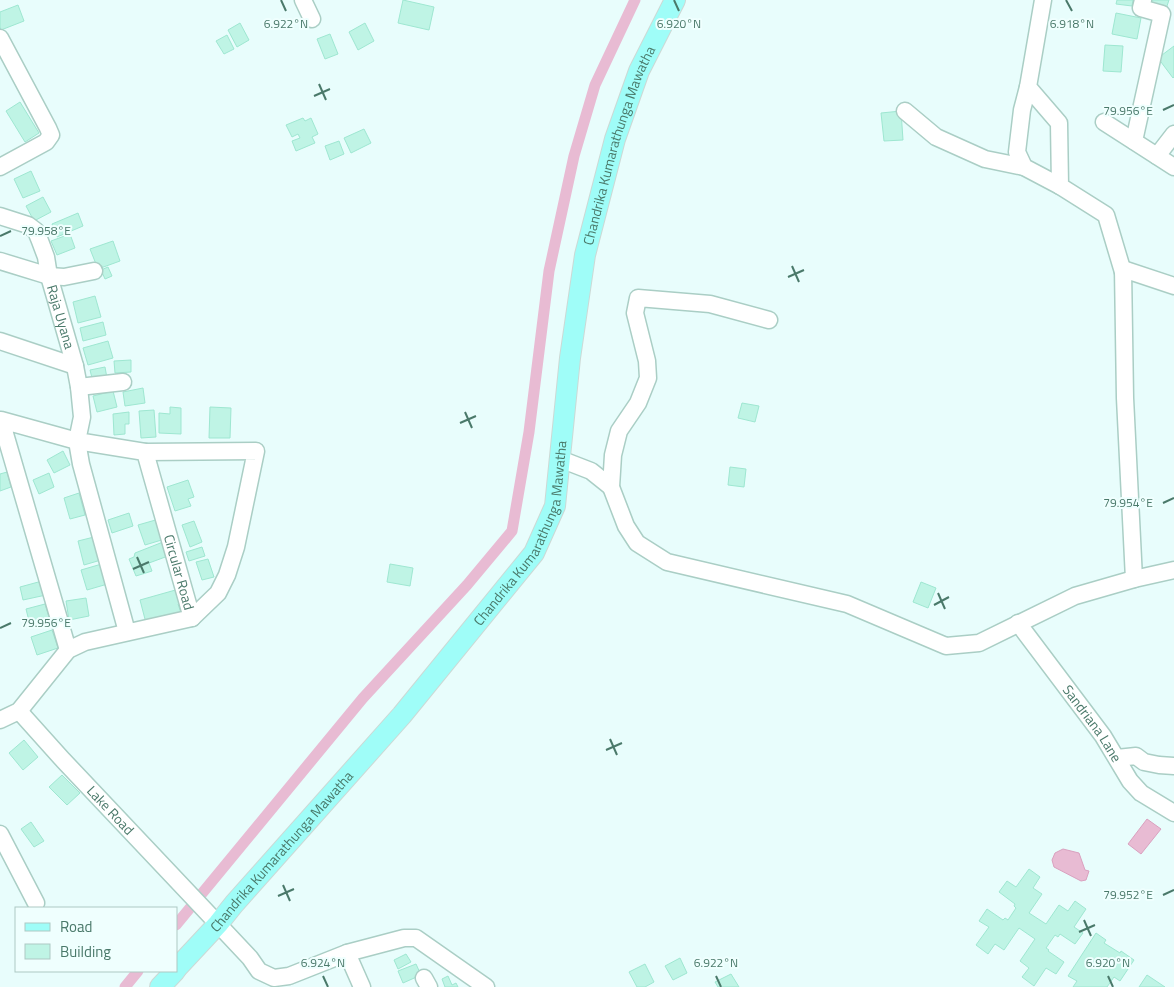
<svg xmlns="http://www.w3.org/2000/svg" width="1174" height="987" font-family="'Titillium Web',sans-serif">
	<rect width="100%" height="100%" fill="#e8fdfc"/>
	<g fill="#e8bbd3" stroke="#daa1bf">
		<path d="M1147 819 1161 829 1141 854 1128 844Z"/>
		<path d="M1063 849 1079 853 1085 870 1089 871 1086 880 1081 881 1054 867 1052 860 1055 853Z"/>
	</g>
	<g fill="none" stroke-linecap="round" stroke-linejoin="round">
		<g stroke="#e8bbd3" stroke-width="11">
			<path d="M176 925 363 698 467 585 512 531 529 432 549 271 574 156 595 85 635 0"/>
			<path d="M125 987 138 971"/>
		</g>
	</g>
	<g fill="#bff4e5" stroke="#9ee7d1">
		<path d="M403 0 434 7 429 30 398 23Z"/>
		<path d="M1117 0H1133L1132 6 1116 4Z"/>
		<path d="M1148 0H1169L1166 9 1147 3Z"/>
		<path d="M18 5 24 21 1 30 0 27V12Z"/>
		<path d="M1116 13 1141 18 1137 39 1112 34Z"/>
		<path d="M240 23 249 40 237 47 228 30Z"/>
		<path d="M365 23 374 41 358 50 349 32Z"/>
		<path d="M330 34 338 54 325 59 317 39Z"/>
		<path d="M227 35 234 49 224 54 216 41Z"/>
		<path d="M1105 45 1123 46 1121 72 1103 71Z"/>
		<path d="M1174 46V77L1173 78 1158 58Z"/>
		<path d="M20 102 39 133 25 142 6 111Z"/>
		<path d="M901 111 903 140 884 141 881 113Z"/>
		<path d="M303 118 305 121 311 118 318 134 312 137 315 143 296 151 292 141 300 138 298 134 292 137 286 125Z"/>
		<path d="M364 129 371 143 351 153 344 138Z"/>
		<path d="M339 141 344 154 330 160 325 146Z"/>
		<path d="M31 171 40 191 23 198 14 179Z"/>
		<path d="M43 197 51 212 34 221 26 206Z"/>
		<path d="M78 213 83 226 57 237 52 224Z"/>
		<path d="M70 234 75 248 57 255 51 241Z"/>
		<path d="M113 241 120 261 98 269 90 249Z"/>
		<path d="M108 267 112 276 105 279 101 270Z"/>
		<path d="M95 296 101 317 78 323 73 302Z"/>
		<path d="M103 322 106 335 83 341 80 328Z"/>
		<path d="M108 341 113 358 88 365 83 348Z"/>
		<path d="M131 360V372L115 373 114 361Z"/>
		<path d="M105 367 107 378 93 382 90 370Z"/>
		<path d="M143 388 145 403 125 406 123 392Z"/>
		<path d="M113 391 117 407 97 412 93 396Z"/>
		<path d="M742 403 759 406 755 422 738 418Z"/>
		<path d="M170 407 181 408V434L159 433V413L170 414Z"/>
		<path d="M210 407 231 408 230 438H209Z"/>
		<path d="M154 410 156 437 141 438 139 411Z"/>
		<path d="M129 412V424H125V434L114 435 113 414Z"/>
		<path d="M63 451 70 465 54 473 47 460Z"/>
		<path d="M730 467 746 469 744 487 728 485Z"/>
		<path d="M7 472 11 487 0 491V474Z"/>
		<path d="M49 473 54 487 39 494 33 480Z"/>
		<path d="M188 480 194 497 188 499 191 506 175 511 167 487Z"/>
		<path d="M79 493 85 515 70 519 64 498Z"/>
		<path d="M129 513 133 526 112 533 108 520Z"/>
		<path d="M159 519 165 539 145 545 138 525Z"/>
		<path d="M194 521 202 542 190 547 182 525Z"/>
		<path d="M94 537 101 560 84 565 78 541Z"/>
		<path d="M163 542 168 556 149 563 152 571 136 576 129 559 134 557 135 553Z"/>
		<path d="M202 547 205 556 189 561 186 552Z"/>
		<path d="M208 559 214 577 202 580 196 562Z"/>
		<path d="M105 563 111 583 87 590 81 570Z"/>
		<path d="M390 564 413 568 410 586 387 582Z"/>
		<path d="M42 581 46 595 23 600 20 587Z"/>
		<path d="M921 582 936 588 928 608 913 602Z"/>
		<path d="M179 589 183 602 178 604 181 613 146 623 140 600Z"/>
		<path d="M86 598 89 616 69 620 66 601Z"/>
		<path d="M45 604 50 620 30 625 26 609Z"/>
		<path d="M52 630 58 648 37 655 31 637Z"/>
		<path d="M24 740 38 757 23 770 9 753Z"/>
		<path d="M62 775 80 793 67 805 49 787Z"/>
		<path d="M31 822 44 841 34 847 21 829Z"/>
		<path d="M1029 869 1040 877 1033 888 1042 894 1029 913 1046 924 1059 905 1068 911 1075 901 1086 909 1074 927 1083 933 1075 944 1060 934 1058 937 1055 935 1046 948 1049 950 1048 951 1064 962 1056 974 1046 968 1034 986 1022 977 1029 968 1020 961 1035 939 1019 928 1004 950 995 944 988 954 976 945 989 927 979 921 987 909 1003 920 1005 918 1008 920 1016 908 1014 906 1015 904 999 892 1007 881 1016 887Z"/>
		<path d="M1096 933 1106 940 1104 943 1120 953 1121 951 1134 960 1120 981 1114 977 1107 987H1073L1077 981 1068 976Z"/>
		<path d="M406 954 411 962 398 969 394 960Z"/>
		<path d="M680 958 687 973 673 980 665 966Z"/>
		<path d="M416 964 421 975 403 983 398 971Z"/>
		<path d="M645 964 654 982 645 987H637L629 972Z"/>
		<path d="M731 974 739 987H718L715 982Z"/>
		<path d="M1147 975 1165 987H1139Z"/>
		<path d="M448 976 452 985 456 983 458 987H445L442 979Z"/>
	</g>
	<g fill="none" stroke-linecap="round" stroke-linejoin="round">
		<g stroke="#aacec5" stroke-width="19">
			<g id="minor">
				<path d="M303 0 312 19"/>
				<path d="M1043 0 1028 87 1059 123 1060 186 1106 215 1123 272"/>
				<path d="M0 38 48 128 51 135 46 142 0 167"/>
				<path d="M1028 87 1022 110 1017 152 1024 167 1060 186"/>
				<path d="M905 111 936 137 985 159 1024 167"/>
				<path d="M1104 122 1174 167"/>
				<path d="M1134 141 1162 14 1141 8 1143 0"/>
				<path d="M1157 156 1174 134"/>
				<path id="s1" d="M0 216 28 225 36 231 40 241 46 257 49 276 75 366 79 387 82 417 77 441 145 452 192 618 85 642 68 650 19 711 0 720"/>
				<path d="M0 261 49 276 64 277 94 271"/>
				<path d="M769 320 710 304 638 298 635 313 647 361 648 378 638 403 619 431 613 455 611 487 626 526 637 543 667 562 847 604 946 646 979 643 1075 596 1134 579 1174 570"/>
				<path d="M0 341 75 366"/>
				<path d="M79 387 123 382"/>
				<path d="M145 452 256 451 236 547 227 575 218 593 192 618"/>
				<path d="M560 459 591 471 611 487"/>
				<path d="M1134 579 1125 398 1123 269 1174 286"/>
				<path id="s2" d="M1018 623 1103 736 1130 781 1141 793 1174 813"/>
				<path d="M68 650 1 420 77 441 81 464 127 632"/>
				<path id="s3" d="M19 711 63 760 218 924 250 958 259 971 274 978 289 976 347 953 404 938H416L486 987"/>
				<path d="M1117 758 1136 756 1144 762 1159 765 1174 766"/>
				<path d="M0 834 36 903"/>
				<path d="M347 953 362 987"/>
				<path d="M424 978 429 987"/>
			</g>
		</g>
		<g stroke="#ccd9d5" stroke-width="22">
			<g id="major">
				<path id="s4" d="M176 969 218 924 234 904 402 715 534 553 555 506 570 358 585 255 615 139 639 71 675 0"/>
				<path d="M160 987 175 971"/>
			</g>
		</g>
		<use href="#minor" stroke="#fff" stroke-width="16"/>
		<use href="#major" stroke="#9ffdf8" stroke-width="20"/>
	</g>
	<path fill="none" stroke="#4a796a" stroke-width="2" d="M281 0 286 11M674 0 679 11M1066 0 1072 11M319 84 326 100M314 96 330 89M1163 110 1174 105M0 236 11 231M792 266 799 282M788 277 804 270M465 412 472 428M460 423 476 416M1163 503 1174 498M137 557 144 573M133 569 149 562M938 593 945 609M934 605 949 597M0 628 11 623M610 739 617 755M606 750 622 743M283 885 290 901M1163 895 1174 890M278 896 294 889M1084 920 1091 936M1079 932 1095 925M323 976 328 987M716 976 721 987M1108 976 1113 987"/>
	<g text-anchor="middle" stroke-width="4" stroke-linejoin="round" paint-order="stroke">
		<g font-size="14" fill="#4a796a" stroke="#effffe">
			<text dy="5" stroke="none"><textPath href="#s4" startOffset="968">Chandrika Kumarathunga Mawatha</textPath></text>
			<text dy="5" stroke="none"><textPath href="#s1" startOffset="129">Raja Uyana</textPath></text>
			<text dy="5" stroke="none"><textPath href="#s4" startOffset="562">Chandrika Kumarathunga Mawatha</textPath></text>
			<text dy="5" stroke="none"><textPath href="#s1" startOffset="450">Circular Road</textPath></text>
			<text dy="5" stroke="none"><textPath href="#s2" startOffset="125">Sandriana Lane</textPath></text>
			<text dy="5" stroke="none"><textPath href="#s3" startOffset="135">Lake Road</textPath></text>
			<text dy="5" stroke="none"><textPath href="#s4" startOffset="158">Chandrika Kumarathunga Mawatha</textPath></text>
		</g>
	</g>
	<g font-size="12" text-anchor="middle" fill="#4a796a" stroke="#effffe" stroke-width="4" stroke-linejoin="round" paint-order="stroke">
		<text x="286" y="28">6.922°N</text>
		<text x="679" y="28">6.920°N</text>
		<text x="1072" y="28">6.918°N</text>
		<text x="1128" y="115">79.956°E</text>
		<text x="46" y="235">79.958°E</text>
		<text x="1128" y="507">79.954°E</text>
		<text x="46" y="627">79.956°E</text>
		<text x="1128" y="899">79.952°E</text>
		<text x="323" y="967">6.924°N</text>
		<text x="716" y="967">6.922°N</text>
		<text x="1108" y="967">6.920°N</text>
	</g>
	<rect x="15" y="907" width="162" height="65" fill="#effffe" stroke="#adc9c3"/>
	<rect x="25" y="923" width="25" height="8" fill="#9ffdf8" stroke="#adc9c3"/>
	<text x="60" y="932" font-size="15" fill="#4a796a">Road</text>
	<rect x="25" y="944" width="25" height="15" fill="#bff4e5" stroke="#adc9c3"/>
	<text x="60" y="957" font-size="15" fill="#4a796a">Building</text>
</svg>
